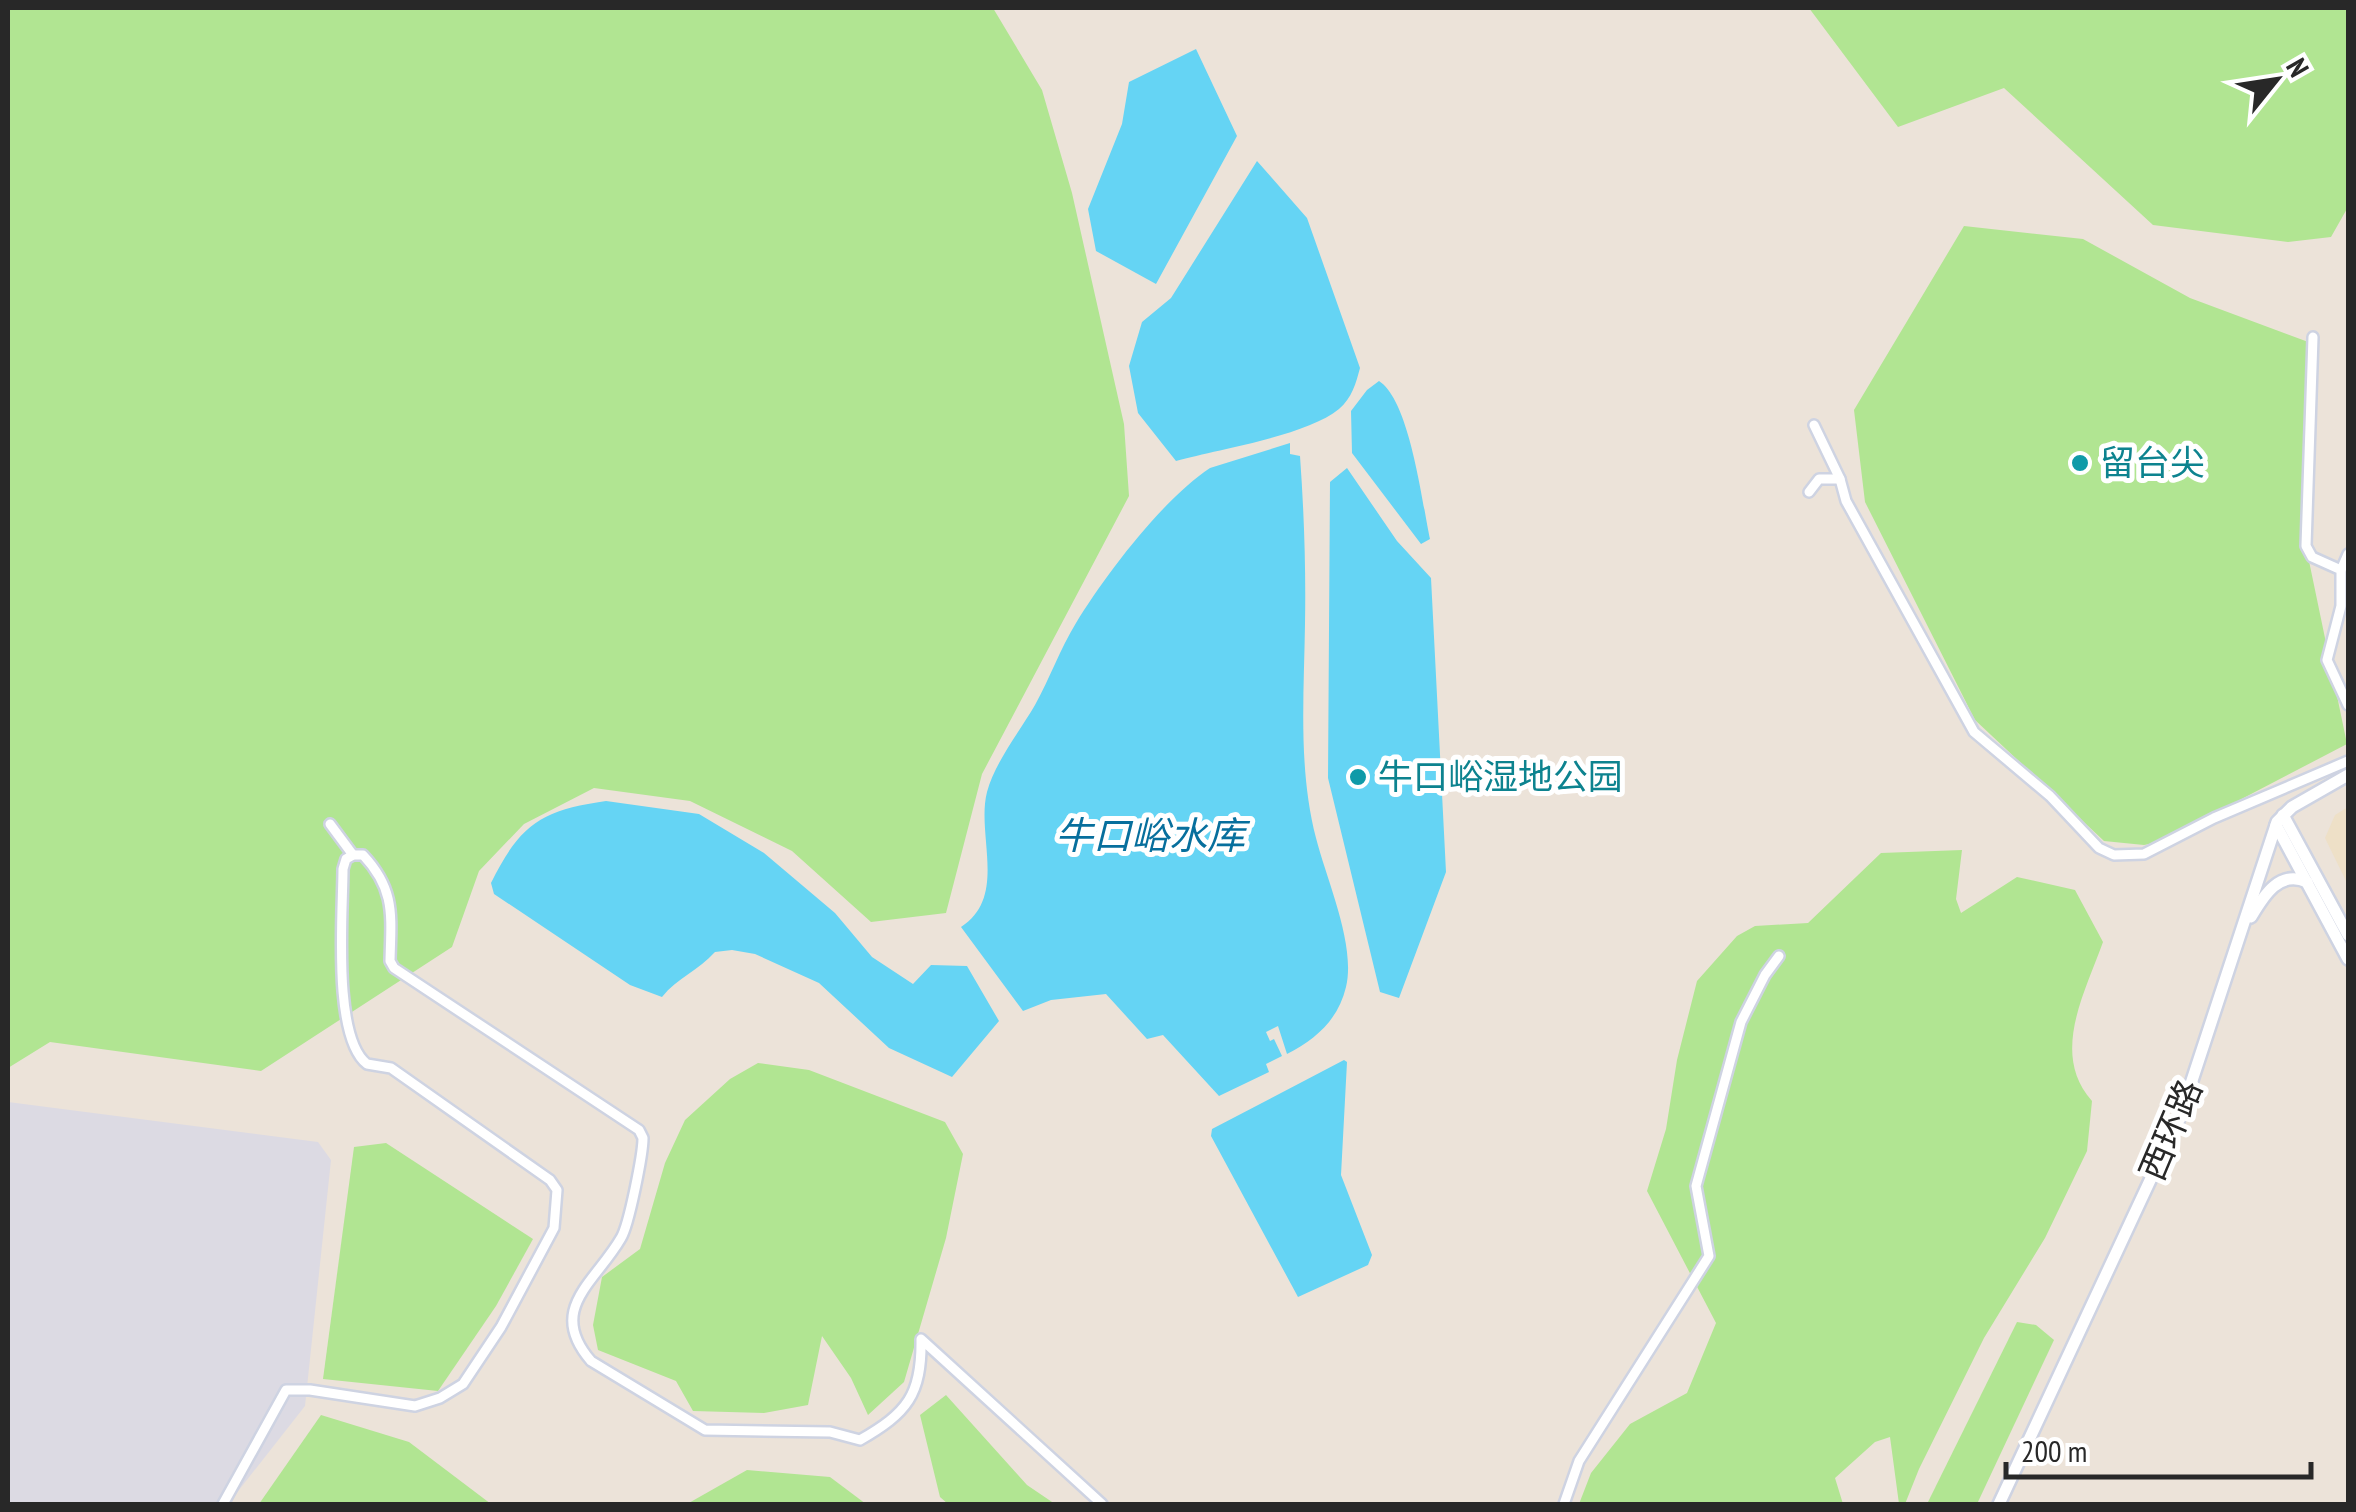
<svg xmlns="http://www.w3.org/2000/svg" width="2356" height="1512" font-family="'PT Sans Narrow','Noto Sans SC',sans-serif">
	<rect width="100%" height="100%" fill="#ece3d9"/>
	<path fill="#dcdae3" d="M8 1102 318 1142 331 1160 305 1406 228 1504H8Z"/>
	<path fill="#eee0c7" d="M2348 807V885L2325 838 2335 815Z"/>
	<g fill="#b1e592">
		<path d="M8 8H993L1042 90 1072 193 1124 424 1129 496 982 774 946 913 871 922 792 851 690 801 594 788 524 824 479 871 452 947 261 1071 50 1042 8 1068Z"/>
		<path d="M1809 8H2348V207L2331 237 2288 242 2153 225 2004 88 1898 127Z"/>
		<path d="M1964 226 2083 239 2190 298 2311 343 2309 561 2347 744 2159 842 2144 845 2104 841 1975 720 1865 502 1854 410Z"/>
		<path d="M1962 850 1956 899 1961 913 2017 877 2075 890 2103 942C2085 993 2050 1054 2092 1101L2087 1151 2045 1238 1984 1338 1919 1469 1905 1504H1899L1890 1437 1875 1442 1835 1478 1843 1504H1579L1591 1473 1630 1424 1687 1393 1716 1323 1647 1191 1666 1129 1677 1060 1697 981 1737 936 1755 926 1808 923 1881 853Z"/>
		<path d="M758 1063 809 1070 945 1122 963 1154 946 1238 904 1382 868 1415 851 1378 822 1336 808 1405 764 1413 693 1411 676 1381 598 1350 593 1325 602 1277 640 1249 665 1163 685 1120 730 1079Z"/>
		<path d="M386 1143 533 1239 496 1306 438 1391 323 1379 354 1147Z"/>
		<path d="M2017 1322 2036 1325 2054 1340 1977 1504H1927Z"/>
		<path d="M946 1395 1027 1485 1055 1504H948L940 1497 920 1415Z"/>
		<path d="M321 1415 409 1442 491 1504H259Z"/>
		<path d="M747 1470 830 1477 866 1504H687Z"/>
	</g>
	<g fill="#65d4f4">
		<path d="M1196 49 1237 136 1156 284 1096 251 1088 209 1122 124 1129 82Z"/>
		<path d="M1257 161 1307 218 1360 368C1356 383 1352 398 1339 409 1306 436 1219 449 1176 461L1138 413 1129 366 1142 322 1171 298Z"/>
		<path d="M1379 381C1410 401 1422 502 1430 539L1421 544 1352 453 1351 411 1367 390Z"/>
		<path d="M1290 443V454L1300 456C1304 512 1306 568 1305 624 1304 695 1298 769 1316 838 1327 881 1356 945 1346 987 1338 1020 1316 1039 1287 1054L1278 1026 1266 1032 1270 1041 1274 1039 1282 1056 1266 1064 1269 1072 1219 1096 1163 1035 1147 1039 1106 994 1051 1000 1023 1011 961 927C1008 897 976 835 987 792 995 762 1020 731 1035 705 1050 678 1060 649 1076 623 1106 574 1163 499 1210 468Z"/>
		<path d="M1347 468 1397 541 1431 578 1446 872 1399 998 1380 992 1328 778 1330 482Z"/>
		<path d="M606 801 699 814 764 853 835 913 872 957 913 984 931 965 967 966 999 1021 952 1077 889 1048 819 983 755 954 732 950 715 952C699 970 677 978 662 997L630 985 494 894 491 883C520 824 542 810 606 801Z"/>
		<path d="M1344 1060 1347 1062 1341 1175 1372 1255 1368 1265 1298 1297 1211 1136 1212 1129Z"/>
	</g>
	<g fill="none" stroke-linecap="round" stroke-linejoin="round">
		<g stroke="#ced3e2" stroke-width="14">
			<g id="street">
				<path d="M2313 337 2306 546 2312 557 2341 570V606L2327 660 2348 705"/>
				<path d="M1814 425 1840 479 1846 501 1974 732 2050 796 2099 848 2114 855 2144 854 2214 818 2348 761"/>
				<path d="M1809 492 1819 479H1840"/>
				<path d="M2341 570 2348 554"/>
				<path d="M330 824 353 855"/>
				<path d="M223 1504 286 1390H310L415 1406 440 1398 463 1384 501 1327 554 1228 557 1190 550 1180 391 1068 367 1064C332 1037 343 912 343 869L346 859 353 855H363C396 890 391 916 390 961L394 968 639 1130 643 1138C643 1154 629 1225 621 1238 595 1283 546 1309 591 1361L705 1430 830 1432 860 1440C907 1413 922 1395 921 1339L1102 1504"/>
				<path d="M1564 1504 1579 1461 1709 1256 1696 1186 1741 1022 1765 975 1779 956"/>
			</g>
		</g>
		<g stroke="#ced3e2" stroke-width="16">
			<g id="secondary">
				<path d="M2283 815 2348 935"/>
				<path d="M2276 825 2348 959"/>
				<path d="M2251 917C2263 897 2279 869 2307 882"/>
				<path d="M1999 1504 2181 1114 2277 822 2292 807 2348 775"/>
			</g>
		</g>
		<use href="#street" stroke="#fff" stroke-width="9"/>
		<use href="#secondary" stroke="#fff" stroke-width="11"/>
	</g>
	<g fill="#0f9aa8" stroke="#fff" stroke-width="4">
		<circle cx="2080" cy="463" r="10"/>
		<circle cx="1358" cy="777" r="10"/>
	</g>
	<g text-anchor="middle" stroke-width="10" stroke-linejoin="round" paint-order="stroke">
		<g font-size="35" fill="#0d838f" stroke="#fff" text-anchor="start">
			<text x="2100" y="475">留台尖</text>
			<text x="1378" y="789">牛口峪湿地公园</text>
		</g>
		<g font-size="35" fill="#282828" stroke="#fff">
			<text transform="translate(2171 1130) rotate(-67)" y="12">西环路</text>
		</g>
		<g font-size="38" font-style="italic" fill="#076f9d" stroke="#fff">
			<text x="1150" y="849">牛口峪水库</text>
		</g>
	</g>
	<rect width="2356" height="1512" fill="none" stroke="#282828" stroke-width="20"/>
	<g transform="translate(2276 80) rotate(60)" stroke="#ffffff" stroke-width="8" paint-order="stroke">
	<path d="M0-8L18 38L0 25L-18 38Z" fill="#282828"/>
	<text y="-15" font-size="28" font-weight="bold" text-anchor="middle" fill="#282828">N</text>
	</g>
	<path d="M2006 1462v15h305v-15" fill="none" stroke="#282828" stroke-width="5"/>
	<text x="2021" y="1462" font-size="30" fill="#282828" stroke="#ffffff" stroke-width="8" paint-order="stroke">200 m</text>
</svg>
